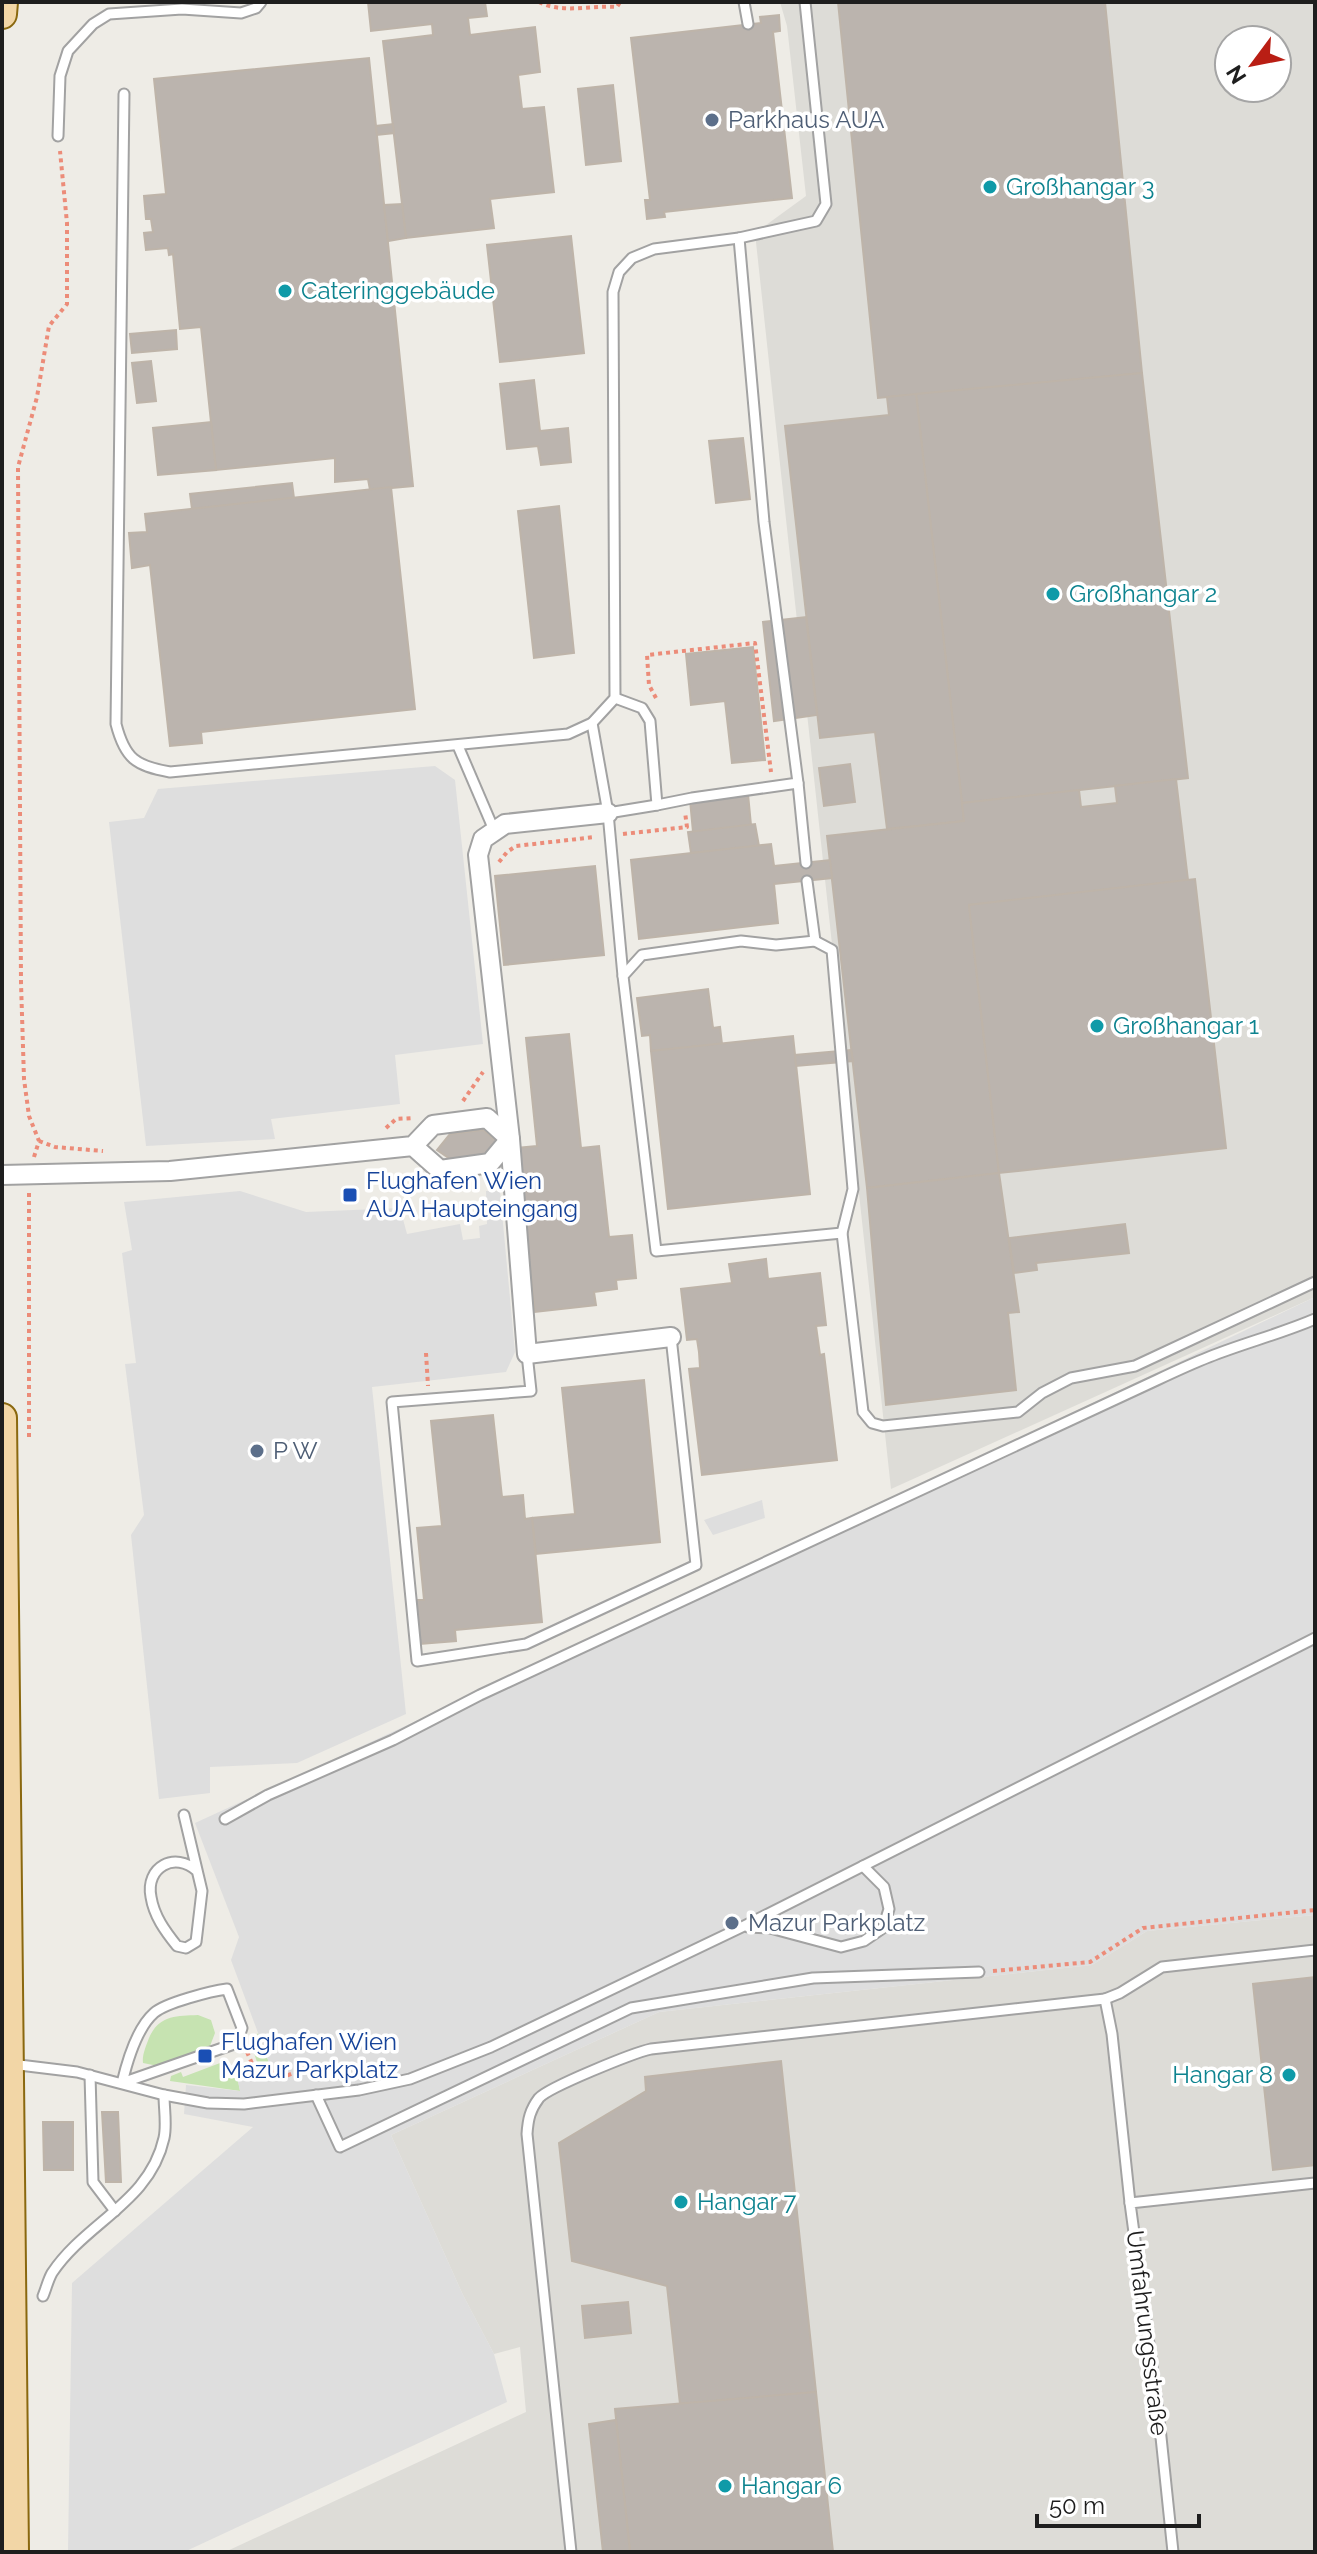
<svg xmlns="http://www.w3.org/2000/svg" width="1317" height="2554" font-family="Raleway,sans-serif">
	<rect width="100%" height="100%" fill="#eeece6"/>
	<g fill="#dddcd7" fill-rule="evenodd">
		<path d="M780 2H1315V1297L891 1489 755 233 806 196 787 26ZM1229 40H1277V88H1229Z"/>
		<path d="M1315 1915V2552H225L526 2412 520 2347 494 2354 463 2295 391 2135 659 2012 1092 1965 1147 1931Z"/>
	</g>
	<g fill="#c6e3b1">
		<path d="M198 2015 211 2020 215 2033 210 2046 158 2066 143 2063C142 2055 146 2046 149 2038 159 2015 176 2016 198 2015Z"/>
		<path d="M258 2033 271 2068 264 2070 259 2068 252 2047Z"/>
		<path d="M228 2060 233 2073 248 2068 251 2077 238 2081 240 2091 170 2081 171 2076 181 2072 183 2077Z"/>
	</g>
	<g fill="#dedede">
		<path d="M435 766 455 780 483 1044 395 1055 400 1104 271 1119 275 1139 146 1146 109 822 144 818 158 789Z"/>
		<path d="M240 1191 306 1212 400 1208 407 1234 460 1224 463 1240 480 1238 479 1226 487 1224 486 1191H500L515 1352 506 1372 372 1387 406 1714 297 1763 210 1767V1793L159 1799 131 1535 144 1515 125 1364 136 1363 122 1253 132 1250 124 1202Z"/>
		<path d="M1315 1297V1915L1147 1931 1092 1965 659 2012 391 2135 463 2295 494 2354 507 2402 184 2552H68L72 2283 253 2127 184 2114 186 2085 240 2091 238 2081 271 2068 231 1960 239 1937 195 1823 718 1582Z"/>
		<path d="M762 1500 765 1518 713 1535 704 1520Z"/>
	</g>
	<g fill="#bbb4ae" stroke="#beb4a9" stroke-width="2">
		<path d="M368 2H485L487 16 468 18 470 35 535 27 540 72 518 75 522 109 544 107 554 192 490 199 494 228 406 238 383 41 433 35 432 24 371 31Z"/>
		<path d="M838 2H1105L1142 373 878 398Z"/>
		<path d="M779 15 780 31 773 32 792 198 664 212 665 217 647 219 645 200H650L631 38 761 23 760 17Z"/>
		<path d="M369 58 413 486 370 490 368 479 335 482V458L216 470 201 327 180 329 173 254 169 255 168 248 146 250 144 233 153 232 151 219H146L144 196 166 194 154 79Z"/>
		<path d="M613 85 621 161 586 165 578 89Z"/>
		<path d="M393 124 394 133 377 135 376 126Z"/>
		<path d="M402 204 406 238 388 241 384 205Z"/>
		<path d="M571 236 584 353 500 362 487 245Z"/>
		<path d="M176 330 177 349 132 353 130 334Z"/>
		<path d="M151 361 156 401 137 403 132 363Z"/>
		<path d="M1142 373 1188 778 962 803 916 394Z"/>
		<path d="M534 380 540 431 568 428 571 462 541 465 538 446 507 449 500 384Z"/>
		<path d="M916 394 964 821 887 829 875 732 820 738 785 426 889 415 887 397Z"/>
		<path d="M211 422 216 470 158 475 153 428Z"/>
		<path d="M743 438 750 499 716 503 709 441Z"/>
		<path d="M292 483 294 498 192 509 190 494Z"/>
		<path d="M391 487 415 709 201 732 202 743 170 746 150 565 132 568 129 533 147 532 145 514Z"/>
		<path d="M559 506 574 653 534 658 518 511Z"/>
		<path d="M806 617 817 715 774 721 763 622Z"/>
		<path d="M753 647 765 760 732 763 725 701 691 705 686 654Z"/>
		<path d="M850 764 855 802 824 806 819 768Z"/>
		<path d="M1176 779 1188 880 969 905 999 1173 867 1188 827 836 964 821 962 803 1079 790 1081 807 1117 803 1115 786Z"/>
		<path d="M748 794 751 825 693 832 690 800Z"/>
		<path d="M755 824 759 846 691 853 688 832Z"/>
		<path d="M771 844 774 866 830 860 832 878 774 884 778 923 639 939 631 860Z"/>
		<path d="M595 866 604 955 504 965 495 876Z"/>
		<path d="M1195 879 1226 1148 999 1173 969 905Z"/>
		<path d="M708 989 713 1028 720 1027 722 1044 651 1051 650 1035 642 1036 637 998Z"/>
		<path d="M569 1034 581 1148 599 1146 609 1237 632 1235 636 1278 616 1280 617 1289 594 1292 596 1305 535 1312 517 1148 537 1146 526 1038Z"/>
		<path d="M793 1036 810 1194 668 1209 651 1051Z"/>
		<path d="M851 1050 853 1061 796 1066 795 1055Z"/>
		<path d="M483 1130 498 1142 487 1158 453 1161 437 1150 450 1134Z"/>
		<path d="M999 1173 1019 1312 1008 1313 1016 1390 886 1405 867 1188Z"/>
		<path d="M1125 1224 1129 1253 1036 1263 1037 1270 1014 1273 1009 1238Z"/>
		<path d="M766 1259 768 1279 820 1273 826 1325 816 1326 820 1355 824 1354 837 1460 702 1475 689 1369 700 1368 699 1352 697 1339 687 1340 681 1289 732 1283 729 1264Z"/>
		<path d="M644 1380 660 1542 536 1554 532 1518 575 1514 562 1388Z"/>
		<path d="M493 1415 502 1497 523 1495 525 1519 532 1518 542 1622 455 1630 456 1641 420 1644 415 1600H424L417 1528 442 1526 431 1421Z"/>
		<path d="M1315 1977V2165L1273 2170 1253 1984Z"/>
		<path d="M781 2061 816 2392 680 2404 667 2286 572 2261 559 2143 646 2091 645 2077Z"/>
		<path d="M102 2112H118L121 2182H106Z"/>
		<path d="M43 2122H73V2170H44Z"/>
		<path d="M628 2302 631 2333 585 2338 582 2306Z"/>
		<path d="M816 2392 833 2552H630L615 2409Z"/>
		<path d="M616 2420 630 2552H603L589 2424Z"/>
	</g>
	<g fill="none" stroke-linecap="round" stroke-linejoin="round">
		<g stroke="#a2a2a2" stroke-width="13">
			<g id="lane">
				<path d="M744 2 748 24"/>
				<path d="M124 94 116 724C125 759 136 766 170 772L568 734 592 723 615 698 613 292 619 272 632 258 654 249 739 238 816 221 826 204 805 2"/>
				<path d="M58 136 60 76 68 51 93 24 109 14 182 9 241 13 256 8 261 2"/>
				<path d="M592 723 608 813 657 805 650 721 642 708 615 698"/>
				<path d="M458 746 494 830"/>
				<path d="M798 783 806 863"/>
				<path d="M657 805 692 798 798 783 764 522 739 238"/>
				<path d="M608 813 623 976"/>
				<path d="M807 881 815 941 776 945 741 941 642 955 623 976 656 1251 842 1233"/>
				<path d="M815 941 832 950 853 1189 842 1233 863 1412 872 1423 883 1426 1018 1412 1042 1393 1071 1378 1135 1366 1315 1282"/>
				<path d="M527 1354 531 1391 392 1402 417 1661 526 1644 696 1565 671 1337"/>
				<path d="M184 1815 202 1891 196 1942 186 1948 177 1946C165 1931 154 1916 151 1897 145 1867 175 1851 197 1871"/>
				<path d="M225 1819 268 1795 393 1740 480 1695 1157 1380C1174 1372 1191 1364 1209 1357 1244 1343 1280 1334 1315 1319"/>
				<path d="M748 1927 770 1928 841 1947 864 1941 883 1928 889 1909 884 1887 863 1866"/>
				<path d="M227 1989 242 2028 237 2043 122 2083C127 2062 137 2028 154 2013 165 2003 211 1991 227 1989Z"/>
				<path d="M1105 1999 1120 1993 1162 1967 1315 1950"/>
				<path d="M11 2064 77 2072 164 2095 208 2103 244 2104 359 2090 410 2079 491 2047 744 1926 1315 1638"/>
				<path d="M90 2075 93 2182 115 2211"/>
				<path d="M316 2095 340 2147 631 2008 813 1978 979 1972"/>
				<path d="M43 2296C46 2289 48 2280 52 2273 86 2222 150 2202 164 2138 167 2125 164 2109 164 2095"/>
				<path d="M571 2552 527 2134C528 2119 530 2110 539 2098 549 2087 633 2053 651 2049L1105 1999 1112 2034 1130 2203"/>
				<path d="M1173 2552 1159 2418 1130 2203 1315 2183"/>
			</g>
		</g>
		<g stroke="#a2a2a2" stroke-width="22">
			<g id="street">
				<path d="M608 813 505 824 483 839 478 855 510 1139 527 1354 671 1337"/>
				<path d="M2 1175 170 1171 413 1146 433 1125 487 1118 510 1139 490 1163 440 1170 413 1146"/>
			</g>
		</g>
		<g stroke="#8a680f" stroke-width="32">
			<g id="primary">
				<path d="M2 14 3 2"/>
				<path d="M2 1418 14 2552"/>
			</g>
		</g>
		<g stroke="#ec8c79" stroke-width="4" stroke-dasharray="4 4" stroke-linecap="butt">
			<path d="M539 2C562 14 591 5 617 7L620 2"/>
			<path d="M656 698 649 685 647 655 755 643 771 772"/>
			<path d="M623 834 687 827 685 812"/>
			<path d="M499 862 507 852 516 846 595 837"/>
			<path d="M463 1101 483 1072"/>
			<path d="M386 1128 396 1119 413 1118"/>
			<path d="M39 1141 55 1147 103 1151"/>
			<path d="M34 1157 39 1141 29 1116 24 1079 21 983 18 467 37 397 49 326 67 304V223L60 151"/>
			<path d="M29 1193V1440"/>
			<path d="M426 1353 428 1386"/>
			<path d="M993 1971 1090 1962 1143 1928 1315 1910"/>
			<path d="M247 2052 258 2077 278 2070 281 2078 301 2070"/>
		</g>
		<use href="#lane" stroke="#fff" stroke-width="9"/>
		<use href="#street" stroke="#fff" stroke-width="18"/>
		<use href="#primary" stroke="#f2d6a6" stroke-width="28"/>
	</g>
	<g fill="#5c6f8a" stroke="#fff" stroke-width="3">
		<circle cx="712" cy="120" r="8"/>
		<circle cx="257" cy="1451" r="8"/>
		<circle cx="732" cy="1923" r="8"/>
	</g>
	<g fill="#0f9aa8" stroke="#fff" stroke-width="3">
		<circle cx="990" cy="187" r="8"/>
		<circle cx="285" cy="291" r="8"/>
		<circle cx="1053" cy="594" r="8"/>
		<circle cx="1097" cy="1026" r="8"/>
		<circle cx="1289" cy="2075" r="8"/>
		<circle cx="681" cy="2202" r="8"/>
		<circle cx="725" cy="2486" r="8"/>
	</g>
	<g fill="#1a4fb4" stroke="#fff" stroke-width="3">
		<rect x="342" y="1187" width="16" height="16" rx="4"/>
		<rect x="197" y="2048" width="16" height="16" rx="4"/>
	</g>
	<g text-anchor="middle" stroke-width="7" stroke-linejoin="round" paint-order="stroke">
		<g font-size="24" fill="#4e5e75" stroke="#fff" text-anchor="start">
			<text x="728" y="128">Parkhaus AUA</text>
			<text x="273" y="1459">P W</text>
			<text x="748" y="1931">Mazur Parkplatz</text>
		</g>
		<g font-size="24" fill="#0d838f" stroke="#fff" text-anchor="start">
			<text x="1006" y="195">Großhangar 3</text>
			<text x="301" y="299">Cateringgebäude</text>
			<text x="1069" y="602">Großhangar 2</text>
			<text x="1113" y="1034">Großhangar 1</text>
			<text x="1273" y="2083" text-anchor="end">Hangar 8</text>
			<text x="697" y="2210">Hangar 7</text>
			<text x="741" y="2494">Hangar 6</text>
		</g>
		<g font-size="24" fill="#164399" stroke="#fff" text-anchor="start">
			<text x="366" y="1189">Flughafen Wien<tspan x="366" dy="28">AUA Haupteingang</tspan></text>
			<text x="221" y="2050">Flughafen Wien<tspan x="221" dy="28">Mazur Parkplatz</tspan></text>
		</g>
		<g font-size="24" fill="#1e1e1e" stroke="#fff">
			<text transform="translate(1147 2333) rotate(83)" y="8">Umfahrungsstraße</text>
		</g>
	</g>
	<rect width="1317" height="2554" fill="none" stroke="#1e1e1e" stroke-width="8"/>
	<g transform="translate(1253 64) rotate(238)"><circle r="38" fill="#ffffff" stroke="#a5a5a5" stroke-width="2"/>
	<path d="M0-6L14 30L0 20L-14 30Z" fill="#b91e14"/>
	<text y="-12" font-size="22" font-weight="bold" text-anchor="middle" fill="#1e1e1e">N</text>
	</g>
	<path d="M1037 2514v12h162v-12" fill="none" stroke="#1e1e1e" stroke-width="4"/>
	<text x="1049" y="2514" font-size="24" fill="#1e1e1e" stroke="#ffffff" stroke-width="6" paint-order="stroke">50 m</text>
</svg>
